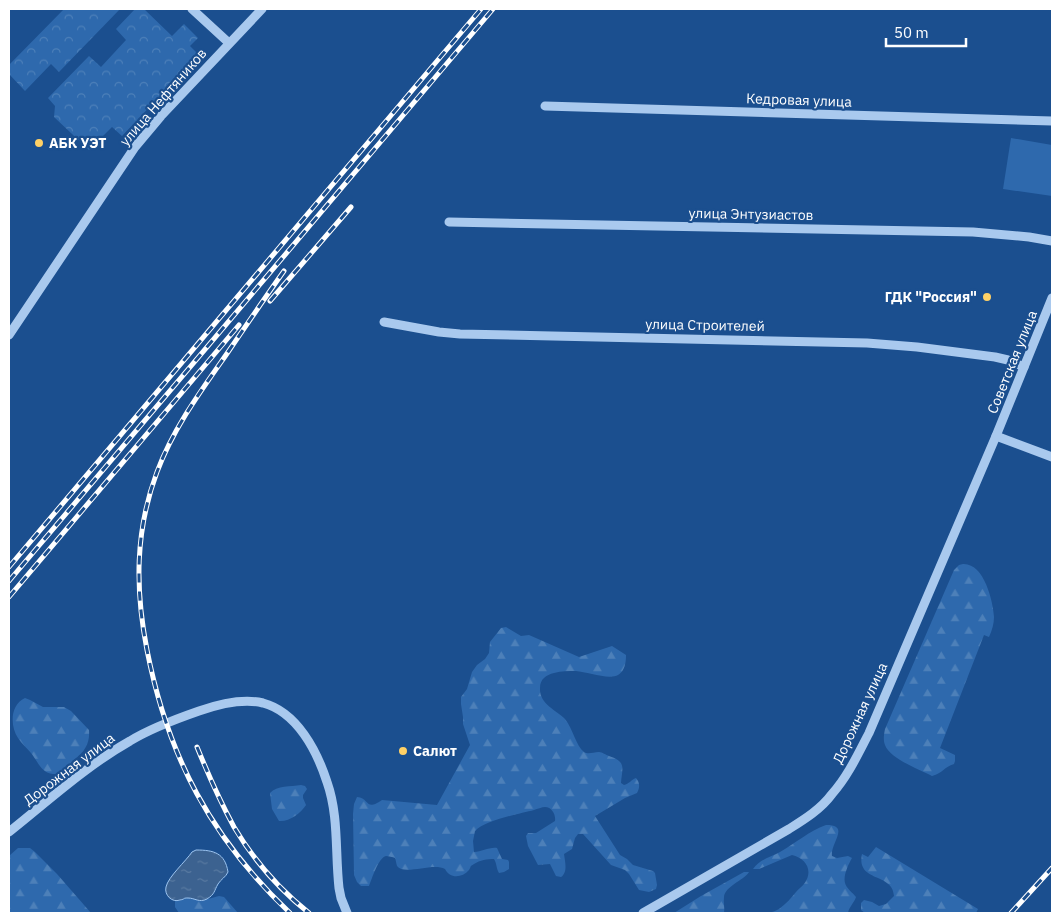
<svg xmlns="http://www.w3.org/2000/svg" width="1061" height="922" font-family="'IBM Plex Sans',sans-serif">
	<defs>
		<pattern id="forest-firs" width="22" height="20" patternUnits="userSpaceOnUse" patternTransform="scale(1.25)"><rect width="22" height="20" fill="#2e69ad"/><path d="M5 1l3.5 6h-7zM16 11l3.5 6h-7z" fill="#4d80b9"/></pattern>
		<pattern id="park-crowns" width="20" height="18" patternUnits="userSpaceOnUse" patternTransform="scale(1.25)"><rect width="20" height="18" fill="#2e69ad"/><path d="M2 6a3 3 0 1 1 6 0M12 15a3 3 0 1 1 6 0" fill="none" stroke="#4d80b9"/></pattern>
		<pattern id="water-ripples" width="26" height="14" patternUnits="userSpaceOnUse" patternTransform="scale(1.25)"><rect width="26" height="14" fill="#3c6290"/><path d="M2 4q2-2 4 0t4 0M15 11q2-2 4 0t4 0" fill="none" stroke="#597aa1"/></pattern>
	</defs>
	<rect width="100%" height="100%" fill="#1b4f8f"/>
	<path fill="#2e69ad" d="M1011 138 1052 145V196L1003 189Z"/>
	<g fill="url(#forest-firs)">
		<path d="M963 564C984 563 993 601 994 617 994 624 992 630 989 637L984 635 940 748 955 755V761L954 764C944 767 943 773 932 776 919 769 890 759 885 745 883 740 884 734 885 729L954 570 959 565Z"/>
		<path d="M506 627 521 636 529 635 579 657 612 646 626 655C626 662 625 671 618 675 609 680 587 672 576 671 569 671 561 671 554 673 546 675 540 679 540 688 539 704 556 710 565 719 573 729 576 746 584 752 589 755 593 752 599 752 602 752 606 755 609 756 627 762 622 768 621 783L624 785C629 784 631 780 636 778 640 783 640 787 637 793L625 798 595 816 620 855 627 859 633 865 653 871 655 873 657 885 656 889 649 892 639 890 629 874 625 870 611 865 583 834H578L575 838 572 849 564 854C565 862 568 872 561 877L556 876 550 864 538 865 528 846 526 836 528 833H536L555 821C556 815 552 807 545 807 542 807 537 809 534 810 519 814 485 820 475 831L473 841 474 852C482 852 489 847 497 848L502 859 508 860 509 862V869L504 872 499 873C496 868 497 864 494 859 487 859 480 860 474 864 469 867 472 865 469 870 462 878 450 879 445 869 433 862 404 876 397 866 396 863 396 860 395 858 393 857 388 856 386 856 378 858 372 879 369 886H361L357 882 354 875 353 814 354 804 357 797C370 798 365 812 382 800L437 805 470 745 463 724V717L461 704V697L467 689 472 672 477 665 485 659 489 653 490 642 501 628Z"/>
		<path d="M25 698 30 700 43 707H64L71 711 89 730C90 743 85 751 75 759 69 764 61 775 53 774 41 773 37 760 31 753 27 748 22 744 18 738 10 726 10 705 25 698Z"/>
		<path d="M301 785 305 786 307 789 303 795V798L306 805C301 813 289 822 279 821L272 809 270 793C277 785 291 787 301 785Z"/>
		<path d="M826 825C851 825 830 843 832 856L837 858 848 856 852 858C848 865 843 876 845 883 846 888 853 893 856 897 854 903 849 907 848 913H768C772 912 776 911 779 909 786 904 791 898 796 892 798 889 802 887 804 884 814 871 806 858 792 855L759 869H753C760 859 771 857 780 852 796 843 809 831 826 825Z"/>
		<path d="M876 847 978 909 976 913H865L861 910V903L864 900 872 902 879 906 886 904 894 896C893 872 856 883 862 854L868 857Z"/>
		<path d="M18 848H30L35 852 57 874 91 913H9V856Z"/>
		<path d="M744 872H749C743 881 725 886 724 897 723 902 725 908 724 913H674L701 896Z"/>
		<path d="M219 896 224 897 238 913H179L175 907V901H179L185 898H190L201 901Z"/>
	</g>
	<g fill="url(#park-crowns)">
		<path d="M64 9H120L59 72 51 64 25 91 9 74V65Z"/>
		<path d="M135 9H144L172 36 184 24 198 38 190 46 196 52 195 59 122 136 112 127 89 150 54 117 55 106 48 98 89 56 101 67 126 40 116 29Z"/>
	</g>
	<path fill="url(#water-ripples)" stroke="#9cc4f0" d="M196 850C214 850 225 853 228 872 226 877 221 879 218 884 214 891 215 894 207 899 199 903 195 898 188 898 182 898 186 899 180 900 172 903 164 895 166 887 168 877 186 861 192 852Z"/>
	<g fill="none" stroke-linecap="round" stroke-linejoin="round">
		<g stroke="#a9c9ee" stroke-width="9">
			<path d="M192 9 229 43"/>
			<path d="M545 106 1052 121"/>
			<path d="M449 222 973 232 1029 237 1052 241"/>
			<path d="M384 322 439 332 460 334 867 343 917 347 995 357 1008 360 1024 367"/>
			<path d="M9 335 135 147 161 116 262 9"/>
			<path d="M996 436 1052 457"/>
			<path d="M9 832C48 801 86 766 130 741 151 728 176 719 199 711 219 704 242 698 263 703 297 712 317 751 327 782 339 816 335 852 339 888L341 898 347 913"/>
			<path d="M643 913 789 829C805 819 821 809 832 794 848 776 858 754 869 733L996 436 1052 298"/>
		</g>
		<g stroke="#fff" stroke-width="5">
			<g id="rail">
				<path d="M284 271C264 299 245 327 226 355 200 392 173 429 157 472 135 531 135 589 147 650 168 757 211 838 290 913"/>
				<path d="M270 301 351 207"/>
				<path d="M9 567 481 9"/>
				<path d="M9 581 493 9"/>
				<path d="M9 597 239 325"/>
				<path d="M197 747C208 774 220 801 234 827 253 859 280 890 309 913"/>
				<path d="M1011 913 1052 868"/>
			</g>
		</g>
		<use href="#rail" stroke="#1b4f8f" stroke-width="3" stroke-dasharray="9" stroke-linecap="butt"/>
	</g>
	<g fill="#ffd166" stroke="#1b4f8f" stroke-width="2">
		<circle cx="39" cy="143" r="5"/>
		<circle cx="987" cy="297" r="5"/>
		<circle cx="403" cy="751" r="5"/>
	</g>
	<g text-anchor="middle" stroke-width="4.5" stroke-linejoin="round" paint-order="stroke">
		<g font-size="14" fill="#fff" stroke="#1b4f8f">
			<text transform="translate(163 97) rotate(-49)" y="5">улица Нефтяников</text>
			<text transform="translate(799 100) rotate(2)" y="5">Кедровая улица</text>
			<text transform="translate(751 214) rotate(1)" y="5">улица Энтузиастов</text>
			<text transform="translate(705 325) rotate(1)" y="5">улица Строителей</text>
			<text transform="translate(1012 362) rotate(-68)" y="5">Советская улица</text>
			<text transform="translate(860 713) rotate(-65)" y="5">Дорожная улица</text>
			<text transform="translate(69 769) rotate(-37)" y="5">Дорожная улица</text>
		</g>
		<g font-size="14" font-weight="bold" fill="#fff" stroke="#1b4f8f" text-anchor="start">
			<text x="49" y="148">АБК УЭТ</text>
			<text x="977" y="302" text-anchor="end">ГДК "Россия"</text>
			<text x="413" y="756">Салют</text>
		</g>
	</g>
	<rect width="1061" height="922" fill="none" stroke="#ffffff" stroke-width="20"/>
	<path d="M886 38v8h80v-8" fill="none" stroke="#ffffff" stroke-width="2.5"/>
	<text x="894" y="38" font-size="15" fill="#ffffff" stroke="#1b4f8f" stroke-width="4" paint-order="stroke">50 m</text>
</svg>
